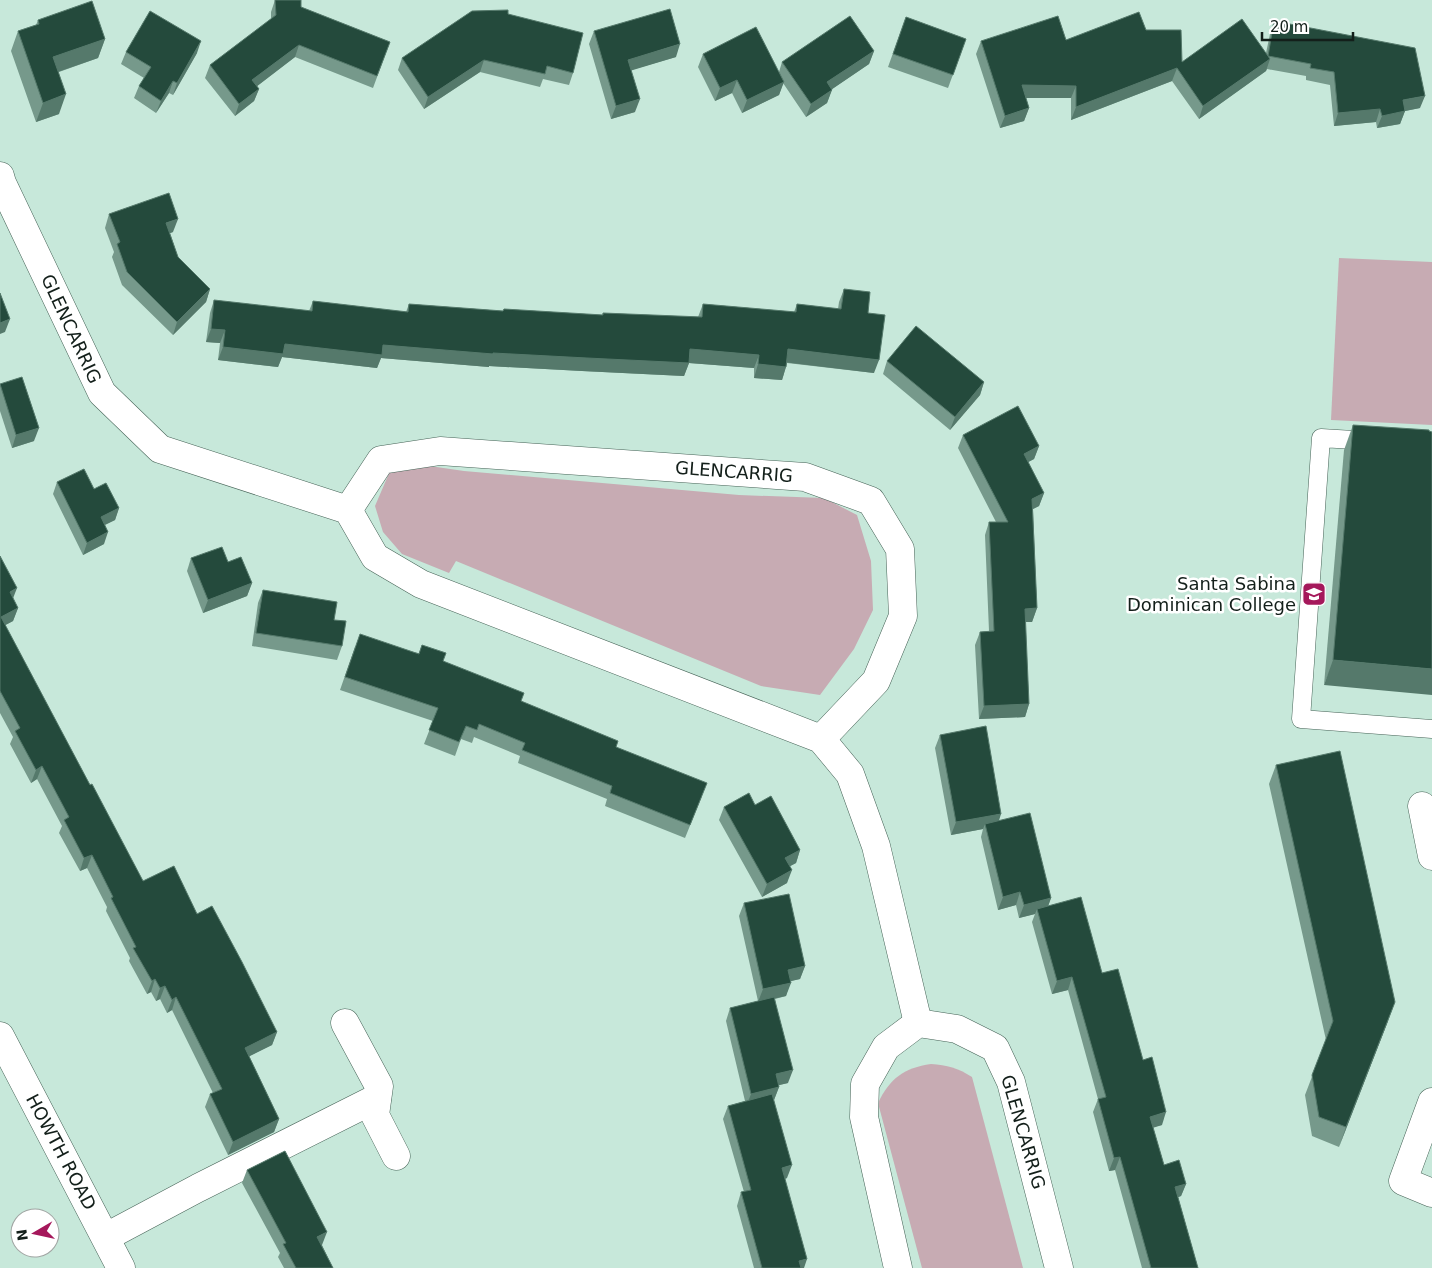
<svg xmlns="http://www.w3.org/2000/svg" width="1432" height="1268" font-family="'DejaVu Sans',sans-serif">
	<rect width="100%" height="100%" fill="#c7e8da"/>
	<g fill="#c7abb3">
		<path d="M1339 258 1432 262V425L1331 420Z"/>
		<path d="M409 463 464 471 739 495 824 498 857 515 871 561 873 610 854 649 820 695 761 686 456 561 449 573 402 554 383 532 375 506 390 471Z"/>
		<path d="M931 1064C947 1065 958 1068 972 1077L1023 1268H922L878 1103C890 1078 904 1068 931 1064Z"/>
	</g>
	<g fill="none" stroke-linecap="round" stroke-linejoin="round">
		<g stroke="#466357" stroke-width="19">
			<path id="lane" d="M1370 441 1321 438 1301 719 1432 729"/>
		</g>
		<g stroke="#466357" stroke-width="29">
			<g id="street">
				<path d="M0 176 2 183 102 393 160 449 348 510 375 557 421 584 821 739 850 774 876 846 918 1023"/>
				<path d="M348 510 381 460 440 451 805 477 871 501 900 549 903 616 876 681 821 739"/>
				<path d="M1422 806 1432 856"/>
				<path d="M345 1023 379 1086 375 1115 396 1156"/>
				<path d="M1432 1102 1403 1181 1432 1193"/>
				<path d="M106 1237 198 1188 377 1098"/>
				<path d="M898 1268 864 1117 865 1084 886 1047 918 1023 957 1029 995 1048 1011 1082 1059 1268"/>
			</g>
		</g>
		<g stroke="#466357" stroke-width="29">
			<path id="secondary" d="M0 1036 121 1268"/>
		</g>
		<use href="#lane" stroke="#fff" stroke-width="18"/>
		<use href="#street" stroke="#fff" stroke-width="28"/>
		<use href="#secondary" stroke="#fff" stroke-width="28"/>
	</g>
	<g fill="#76998b">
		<path d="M275 0 301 7 390 42 373 88 295 57 257 86 259 89 254 101 235 116 205 78 210 65 271 19V12Z"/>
		<path d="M508 14 573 73 569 85 543 79 540 87 480 72 424 109 398 70 402 58Z"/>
		<path d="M906 17 966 39 948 88 888 67Z"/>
		<path d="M38 20 105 39 98 58 59 72V114L36 122 11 51 18 31 36 25Z"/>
		<path d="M1274 21 1420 108 1405 111 1400 124 1377 128 1376 122 1334 126 1330 85 1306 80V76L1267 69 1266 71 1199 119 1172 81 1071 120V98H1026L1029 108 1024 121 1000 128 976 54 981 41 1066 40 1146 30 1182 62 1266 53 1270 34Z"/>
		<path d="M594 31 676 57 631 70 635 112 611 119 589 44Z"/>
		<path d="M874 51 869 64 832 89 827 103 806 117 783 83 779 95 742 113 732 93 715 101 698 67 703 54 779 72 782 62Z"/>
		<path d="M126 52 197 53 173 95 169 93 156 113 134 98 139 86 144 78 121 64Z"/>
		<path d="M109 214 173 232 170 233 178 257 210 289 206 302 173 335 122 285 112 257 114 252 105 228Z"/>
		<path d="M844 289 868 313 874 373 787 363 782 380 754 378V368L689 363 684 376 582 371 489 366V367L381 358 377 368 282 357 278 367 218 360 220 343 206 342 210 313 214 300 309 311 313 301 406 312 409 304 503 311 504 309 602 315 603 313 698 317 703 304 794 312 797 304 838 309 839 302Z"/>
		<path d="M887 361 984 382 980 395 950 430 883 374Z"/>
		<path d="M0 384 34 441 12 448 0 411Z"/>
		<path d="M1353 425 1429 431 1324 685 1344 450Z"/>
		<path d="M963 435 1039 446 1034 459 1028 462 1044 493 1039 506 1033 509 1037 608 1032 622H1025L1029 704 1025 717 979 719 975 645 980 632 989 631 985 535 989 522H996L958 448Z"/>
		<path d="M57 482 94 489 119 508 115 520 105 525 104 544 83 555 53 494Z"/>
		<path d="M0 556 13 599 18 608 13 621 5 625 90 785 143 881 197 914 277 1032 272 1045 249 1056 279 1119 274 1132 228 1155 205 1107 210 1094 213 1093 172 1010 167 1013 160 999 156 1001 151 992 147 994 129 961 130 958 106 911 107 907 87 868 80 871 59 833 62 826 37 779 31 783 10 744 13 737 0 713Z"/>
		<path d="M191 558 228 562 252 583 247 596 203 613 187 571Z"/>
		<path d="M263 590 334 620 342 646 337 660 252 646 258 603Z"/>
		<path d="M422 645 443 661 521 701 616 747 702 796 685 838 605 806 607 799 518 763 520 756 474 737 472 743 461 739 455 756 424 744 433 721 340 690 355 647 419 653Z"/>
		<path d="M940 735 999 820 1051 898 1048 906 1102 973 1162 1125 1153 1127 1164 1165 1186 1184 1181 1196 1178 1197 1198 1268H1142L1115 1170 1109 1171 1093 1112 1098 1099 1068 990 1052 994 1032 922 1035 914 1019 918 1016 905 998 910 981 837 983 829 951 835 935 748Z"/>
		<path d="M1276 765 1388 1021 1339 1147 1312 1136 1305 1095 1326 1040 1269 784Z"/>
		<path d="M755 805 800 850 796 863 790 866 787 883 762 897 719 820 724 807Z"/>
		<path d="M744 903 805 966 800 979 790 981 786 996 775 999 788 1083 779 1085V1087L774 1100 787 1178 785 1179 804 1268H754L737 1206 741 1192H744L723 1119 728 1106 745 1101 726 1021 730 1008 758 1001 739 916Z"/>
		<path d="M247 1170 322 1245 333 1268H284L278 1257 280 1253 242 1183Z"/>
	</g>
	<g fill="#55796b">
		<path d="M105 39 98 58 46 76 53 57Z"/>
		<path d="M201 41 197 53 173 95 177 83Z"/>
		<path d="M680 44 676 57 623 73 628 60Z"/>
		<path d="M299 45 295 57 248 93 252 80Z"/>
		<path d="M874 51 869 64 822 96 827 82Z"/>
		<path d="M1270 59 1266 71 1199 119 1203 106Z"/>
		<path d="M484 60 480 72 424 109 428 97Z"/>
		<path d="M1177 68 1172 81 1071 120 1076 107Z"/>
		<path d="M737 80 732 93 715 101 720 88Z"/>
		<path d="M173 81 169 93 156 113 161 101Z"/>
		<path d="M784 82 779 95 742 113 747 100Z"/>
		<path d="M1022 85 1076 86 1071 98H1017Z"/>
		<path d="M259 89 254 101 235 116 239 104Z"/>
		<path d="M832 90 827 103 806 117 811 104Z"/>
		<path d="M66 94 59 114 36 122 43 103Z"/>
		<path d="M1425 96 1420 108 1405 111 1400 124 1377 128 1382 116 1403 100Z"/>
		<path d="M640 99 635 112 611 119 616 106Z"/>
		<path d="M1029 108 1024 121 1000 128 1005 116Z"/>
		<path d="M1380 109 1376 122 1334 126 1338 113Z"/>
		<path d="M178 219 173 232 162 236 166 223Z"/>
		<path d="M210 289 206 302 173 335 177 322Z"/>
		<path d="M10 319 5 332 0 334V323Z"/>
		<path d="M211 329 225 330 220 343 206 342Z"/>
		<path d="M285 344 383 345 493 353 690 349 759 355 754 368 689 363 684 376 582 371 489 366V367L381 358 377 368 282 357 278 367 218 360 223 347Z"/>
		<path d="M788 349 879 360 874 373 783 362Z"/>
		<path d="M758 364 786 367 782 380 754 378Z"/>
		<path d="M984 382 980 395 950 430 955 417Z"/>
		<path d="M39 428 34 441 12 448 16 435Z"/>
		<path d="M1039 446 1034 459 1019 467 1024 454Z"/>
		<path d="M1044 493 1039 506 1027 512 1032 499Z"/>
		<path d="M119 508 115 520 96 529 101 517Z"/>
		<path d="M108 532 104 544 83 555 87 543Z"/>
		<path d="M252 583 247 596 203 613 208 600Z"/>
		<path d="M17 588 12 601 10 592Z"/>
		<path d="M18 608 13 621 0 628 1 617Z"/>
		<path d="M1037 608 1032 622H1020L1025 609Z"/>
		<path d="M1333 660 1432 669V695L1324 685Z"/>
		<path d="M1029 704 1025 717 979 719 984 706Z"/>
		<path d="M42 766 37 779 31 783 36 770Z"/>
		<path d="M1001 814 997 827 985 824 983 829 951 835 956 822Z"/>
		<path d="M800 850 796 863 781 871 785 858Z"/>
		<path d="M92 855 87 868 80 871 84 858Z"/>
		<path d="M792 870 787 883 762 897 767 884Z"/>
		<path d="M1020 892 1016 905 998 910 1003 897Z"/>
		<path d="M1051 898 1046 912 1037 909 1035 914 1019 918 1024 905Z"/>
		<path d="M805 966 800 979 783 983 788 970Z"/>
		<path d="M1072 977 1068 990 1052 994 1057 981Z"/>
		<path d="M155 979 151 992 147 994 152 981Z"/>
		<path d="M791 983 786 996 758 1002 763 989Z"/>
		<path d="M165 986 160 999 156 1001 160 988Z"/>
		<path d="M176 997 172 1010 167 1013 172 1000Z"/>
		<path d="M1395 1002 1388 1021 1339 1147 1346 1127Z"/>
		<path d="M277 1032 272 1045 240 1061 245 1048Z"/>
		<path d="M793 1070 788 1083 771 1087 776 1074Z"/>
		<path d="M779 1087 774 1100 746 1107 751 1094Z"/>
		<path d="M1166 1112 1162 1125 1146 1130 1150 1117Z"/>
		<path d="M279 1119 274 1132 228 1155 233 1142Z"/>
		<path d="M1120 1157 1115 1170 1109 1171 1114 1158Z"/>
		<path d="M792 1165 787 1178 777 1181 782 1168Z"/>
		<path d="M1186 1184 1181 1196 1171 1200 1175 1187Z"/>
		<path d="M327 1232 322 1245 313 1250 317 1237Z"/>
		<path d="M807 1259 804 1268H797L799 1261Z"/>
	</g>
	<g fill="#244a3c" stroke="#55796b">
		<path d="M275 0H301V7L390 42 377 76 299 45 252 80 259 89 239 104 210 65 276 15Z"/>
		<path d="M92 1 105 39 53 57 66 94 43 103 18 31 39 24 38 20Z"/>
		<path d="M670 9 680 44 628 60 640 99 616 106 594 31Z"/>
		<path d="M508 10V14L583 33 573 73 547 66 545 74 484 60 428 97 402 58 472 11Z"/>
		<path d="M150 11 201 41 177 83 173 81 161 101 139 86 151 67 126 52Z"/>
		<path d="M1139 12 1146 30H1181L1182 62 1242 19 1268 56 1274 21 1415 48 1425 96 1403 100 1405 111 1382 116 1380 109 1338 113 1334 72 1310 68 1311 64 1268 56 1270 59 1203 106 1177 68 1076 107V86L1022 85 1029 108 1005 116 981 41 1058 16 1066 40Z"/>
		<path d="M850 16 874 51 827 82 832 90 811 104 782 62Z"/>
		<path d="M906 17 966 39 953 75 893 54Z"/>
		<path d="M756 27 784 82 747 100 737 80 720 88 703 54Z"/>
		<path d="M169 193 178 219 166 223 178 257 210 289 177 322 127 272 117 244 120 242 109 214Z"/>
		<path d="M844 289 870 292 868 313 885 315 879 360 788 349 786 367 758 364 759 355 690 349 689 363 587 358 493 353V354L383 345 382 355 285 344 283 354 223 347 225 330 211 329 214 300 312 311 313 301 408 312 409 304 503 311 504 309 603 315V313L702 317 703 304 796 312 797 304 841 309Z"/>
		<path d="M0 293 10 319 0 323Z"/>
		<path d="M916 326 984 382 955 417 887 361Z"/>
		<path d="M22 377 39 428 16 435 0 384Z"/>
		<path d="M1018 406 1039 446 1024 454 1044 493 1032 499 1037 608 1025 609 1029 704 984 706 980 632 994 631 989 522H1008L963 435Z"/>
		<path d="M1353 425 1429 430V431L1432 432V669L1333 660Z"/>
		<path d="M84 469 94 489 106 483 119 508 101 517 108 532 87 543 57 482Z"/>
		<path d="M222 547 228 562 241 557 252 583 208 600 191 558Z"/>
		<path d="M0 556 17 588 10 592 18 608 1 617 90 785 92 784 143 881 174 866 197 914 212 906 242 962 277 1032 245 1048 279 1119 233 1142 210 1094 222 1089 176 997 172 1000 165 986 160 988 155 979 152 981 133 948 136 947 111 898 113 897 92 855 84 858 64 820 69 817 42 766 36 770 15 731 20 728 0 691Z"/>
		<path d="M263 590 337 602 334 620 346 621 342 646 256 633Z"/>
		<path d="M360 634 419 654 422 645 446 653 443 661 524 693 521 701 618 741 616 747 707 783 690 825 610 793 612 786 522 750 525 743 479 724 477 730 466 726 459 742 429 730 438 708 345 677Z"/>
		<path d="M986 726 1001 814 956 822 940 735Z"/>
		<path d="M1340 751 1395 1002 1346 1127 1319 1117 1312 1075 1333 1021 1276 765Z"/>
		<path d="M749 793 755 805 771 796 800 850 785 858 792 870 767 884 724 807Z"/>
		<path d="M1030 813 1051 898 1024 905 1020 892 1003 897 985 824Z"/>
		<path d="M789 894 805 966 788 970 791 983 763 989 744 903Z"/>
		<path d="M1081 897 1102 973 1118 969 1143 1060 1152 1057 1166 1112 1150 1117 1164 1165 1179 1160 1186 1184 1175 1187 1198 1268H1151L1120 1157 1114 1158 1098 1099 1106 1097 1072 977 1057 981 1037 909Z"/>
		<path d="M774 997 793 1070 776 1074 779 1087 751 1094 730 1008Z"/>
		<path d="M772 1094 792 1165 782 1168 807 1259 799 1261 801 1268H762L741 1192 751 1190 728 1106Z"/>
		<path d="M285 1151 327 1232 317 1237 333 1268H296L283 1244 286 1243 247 1170Z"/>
	</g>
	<defs>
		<g id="school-square" transform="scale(1.25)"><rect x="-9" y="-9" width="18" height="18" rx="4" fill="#a5185b" stroke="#fff"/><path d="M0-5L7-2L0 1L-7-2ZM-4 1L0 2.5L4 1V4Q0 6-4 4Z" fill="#fff"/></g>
	</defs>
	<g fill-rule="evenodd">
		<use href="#school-square" x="1314" y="594"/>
	</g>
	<g text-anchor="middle" stroke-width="5" stroke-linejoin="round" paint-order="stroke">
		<g font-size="18" fill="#131f1a" stroke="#fff">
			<text transform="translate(71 329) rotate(65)" y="6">GLENCARRIG</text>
			<text transform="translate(734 472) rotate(4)" y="6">GLENCARRIG</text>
			<text transform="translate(1023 1132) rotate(74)" y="6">GLENCARRIG</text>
			<text transform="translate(61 1152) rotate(62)" y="6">HOWTH ROAD</text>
		</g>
		<g font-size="18" fill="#131f1a" stroke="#fff" text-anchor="end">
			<text x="1296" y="590">Santa Sabina<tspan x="1296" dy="21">Dominican College</tspan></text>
		</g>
	</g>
	<g transform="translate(35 1233) rotate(261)"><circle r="24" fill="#ffffff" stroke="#a1a5a3"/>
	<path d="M0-4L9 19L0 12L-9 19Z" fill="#a5185b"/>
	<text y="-8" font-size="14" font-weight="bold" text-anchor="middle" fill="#131f1a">N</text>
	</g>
	<path d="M1262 32v8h91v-8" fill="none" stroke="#131f1a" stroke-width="2.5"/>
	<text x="1270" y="32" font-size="15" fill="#131f1a" stroke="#ffffff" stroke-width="4" paint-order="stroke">20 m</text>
</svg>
